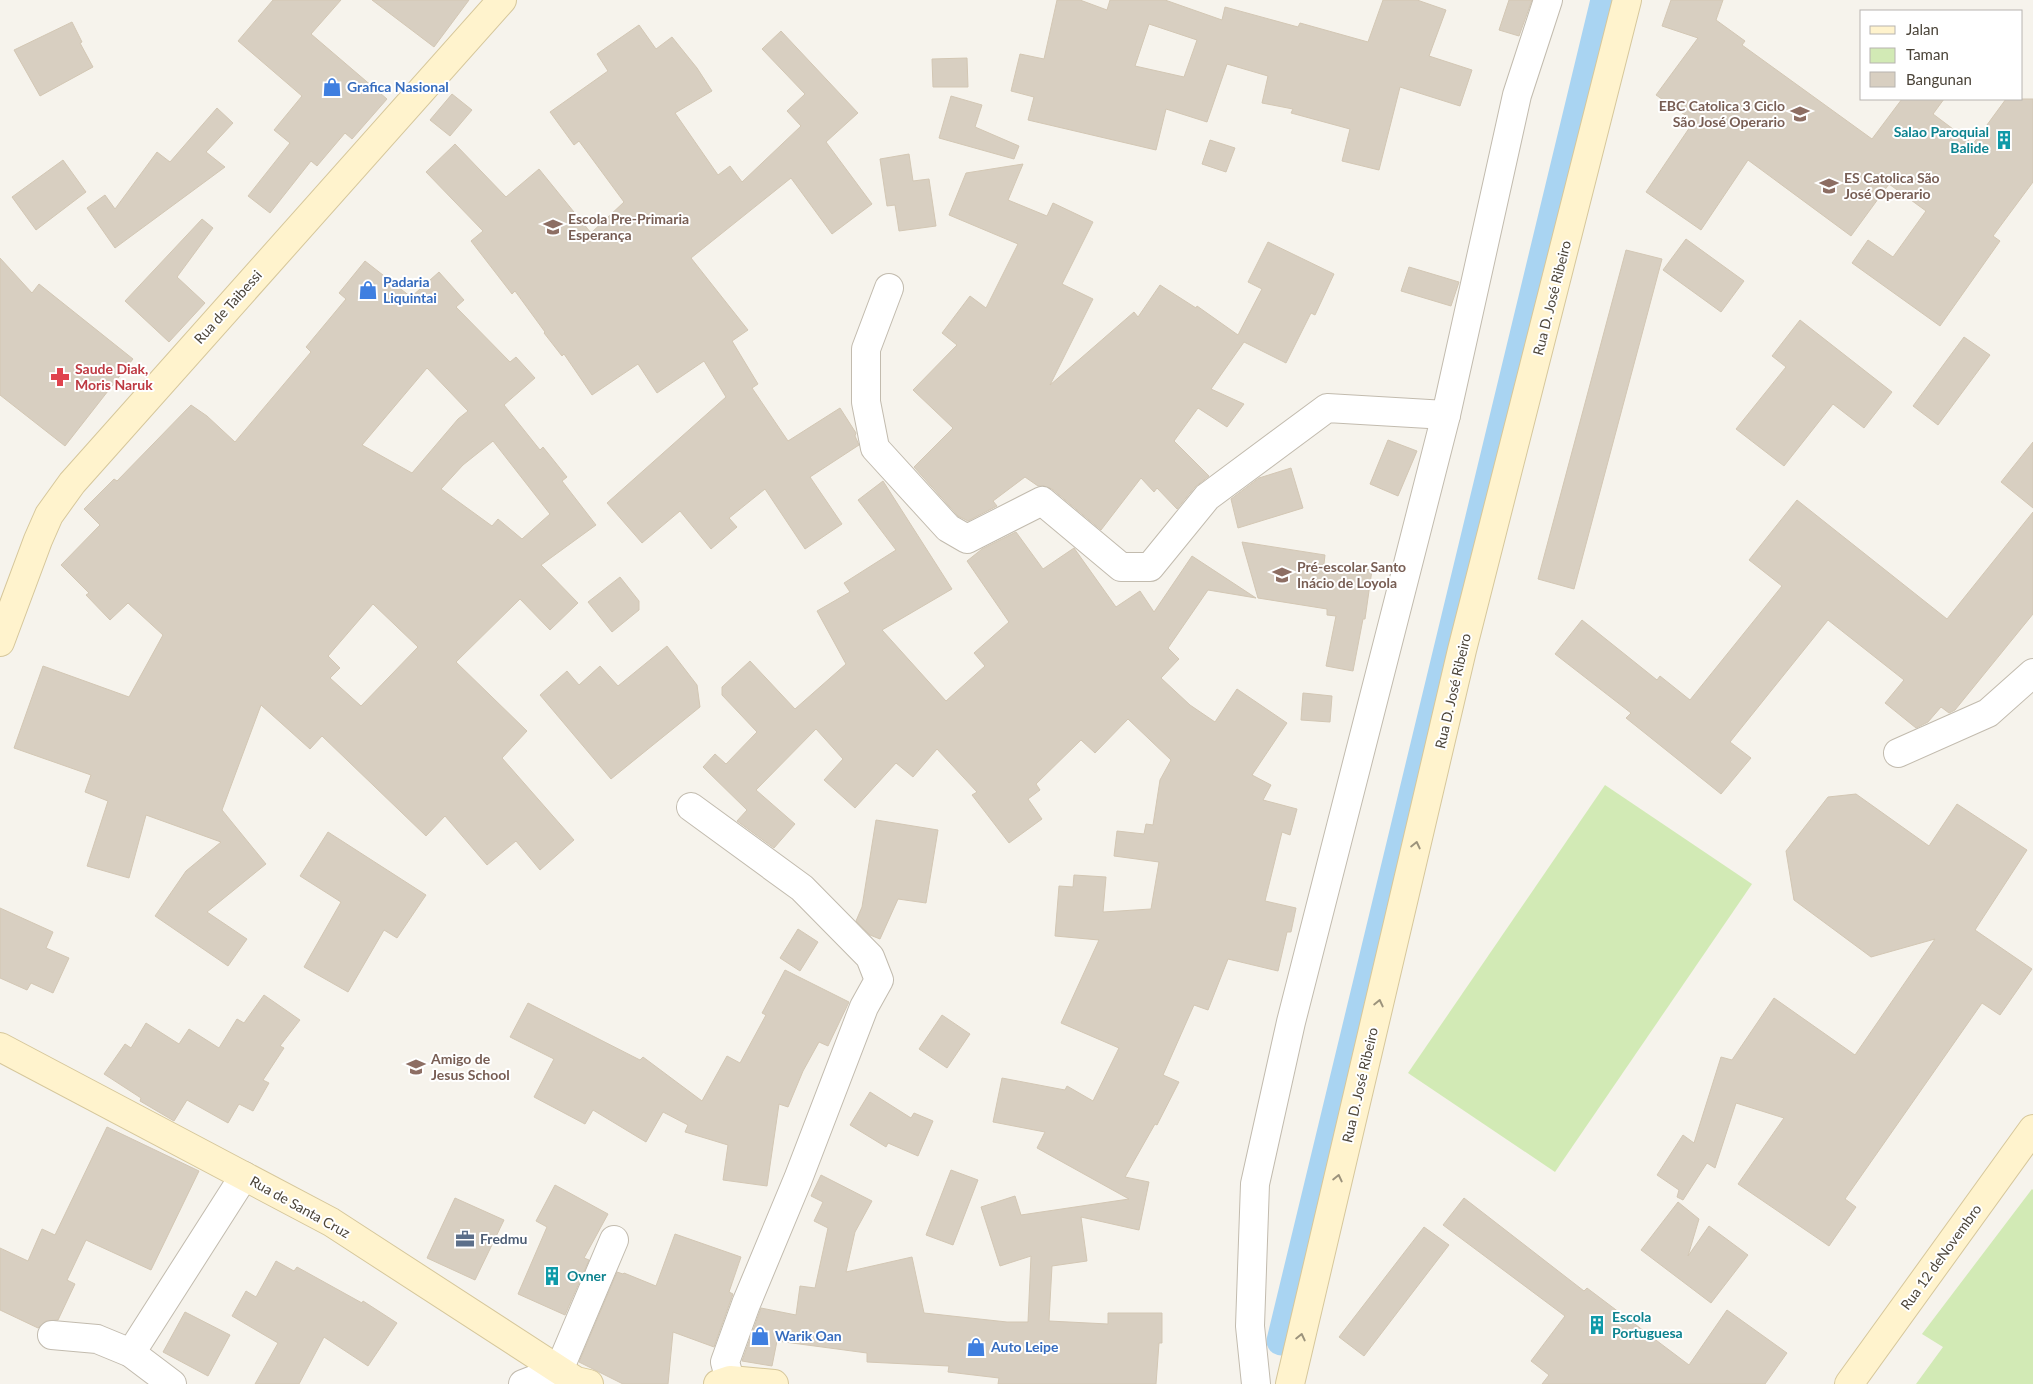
<svg xmlns="http://www.w3.org/2000/svg" width="2033" height="1384" font-family="Lato,sans-serif">
	<rect width="100%" height="100%" fill="#f6f3ec"/>
	<g fill="#d2eab5">
		<path d="M1605 785 1752 884 1555 1172 1408 1073Z"/>
		<path d="M2032 1189 2033 1190V1384H1916L1943 1347 1922 1334Z"/>
	</g>
	<g fill="none" stroke-linecap="round" stroke-linejoin="round">
		<path stroke="#a9d4f2" stroke-width="29" d="M1281 1341 1605 0"/>
	</g>
	<g fill="#d8cfc1" stroke="#d3c7b4" fill-rule="evenodd">
		<path d="M273 0H341L311 34 387 99 352 139 345 133 317 166 311 161 270 213 248 196 290 143 274 130 302 96 238 41Z"/>
		<path d="M372 0H469L434 47Z"/>
		<path d="M1057 0H1080L1107 10 1110 0H1165L1222 20 1225 7 1298 27 1300 23 1368 42 1383 0H1417L1446 10 1429 56 1472 70 1460 106 1400 87 1379 170 1342 161 1350 129 1291 113 1293 109 1262 103 1268 76 1227 64 1207 122 1166 109 1156 150 1028 120 1034 97 1011 91 1020 54 1044 59ZM1149 24 1197 40 1184 77 1135 66Z"/>
		<path d="M1509 0H1532L1519 36 1499 30Z"/>
		<path d="M1671 0H1723L1716 20 1745 41 1742 45 1872 139 1902 99H1944L1933 114 1973 144 2006 99H2033V182L1993 236 2000 241 1940 326 1852 263 1868 240 1893 257 1926 211 1889 184 1851 236 1748 160 1701 230 1646 192 1694 121 1656 95 1698 38 1662 26Z"/>
		<path d="M72 22 82 42 80 43 93 67 40 96 14 50Z"/>
		<path d="M639 25 656 49 672 37 697 68 712 91 675 113 718 175 730 166 742 182 801 126 787 111 805 94 762 49 781 31 858 113 826 142 872 204 832 234 791 178 691 258 748 330 732 341 758 384 752 388 788 441 840 408 856 433 855 436 859 445 810 477 842 524 805 549 765 489 729 518 737 527 711 549 680 511 642 543 607 503 726 397 704 361 657 393 638 364 592 395 564 354 562 356 544 333 545 332 515 291 512 294 471 241 483 231 426 172 455 144 506 197 539 169 591 233 624 202 579 141 574 145 550 112 608 71 597 54Z"/>
		<path d="M967 58 968 87H933L932 59Z"/>
		<path d="M452 94 472 110 450 136 430 120Z"/>
		<path d="M951 96 982 105 975 127 1019 146 1014 159 939 138Z"/>
		<path d="M217 108 233 123 206 152 225 167 115 248 87 208 105 195 115 209 157 152 170 162Z"/>
		<path d="M1210 140 1235 148 1226 172 1202 164Z"/>
		<path d="M909 154 913 181 929 179 936 226 899 231 895 205 887 206 880 159Z"/>
		<path d="M63 160 86 192 36 230 12 197Z"/>
		<path d="M1023 164 1008 200 1047 216 1053 203 1093 222 1062 284 1093 299 1050 385 1134 312 1138 317 1160 285 1196 308 1197 306 1238 335 1262 289 1248 282 1268 242 1334 274 1315 315 1311 313 1286 363 1244 342 1211 389 1244 404 1227 427 1198 408 1174 441 1209 476 1195 487 1177 509 1157 488 1154 492 1141 478 1101 530 1052 489 1044 486H1038L1025 477 993 501 997 506 968 521 958 516 914 467 953 428 913 390 957 345 942 333 970 296 986 308 1018 244 949 215 966 173Z"/>
		<path d="M202 219 213 228 177 277 205 303 169 342 125 301Z"/>
		<path d="M1686 239 1744 281 1721 312 1663 270Z"/>
		<path d="M1626 250 1662 259 1574 589 1538 579Z"/>
		<path d="M0 258 32 293 39 284 133 359 65 446 0 395Z"/>
		<path d="M365 261 411 297 439 272 464 300 456 307 510 362 516 357 535 378 504 405 540 450 543 447 567 477 562 481 596 525 541 565 578 603 550 630 520 599 456 662 527 731 502 758 574 840 540 870 516 841 487 865 445 816 426 836 322 736 310 749 261 705 222 810 266 864 207 912 247 939 228 966 155 916 186 871 221 842 146 815 129 878 87 866 108 801 85 792 91 775 14 748 43 666 129 697 163 635 128 603 110 620 86 595 89 593 61 565 100 525 84 509 114 479 117 481 191 405 207 416 235 442 311 352 306 347 346 299 339 293ZM427 368 468 411 458 419 412 473 362 445ZM493 441 550 514 522 539 498 519 492 526 441 489 463 465ZM373 604 418 647 361 706 330 678 340 668 328 656Z"/>
		<path d="M1409 267 1459 282 1451 306 1401 291Z"/>
		<path d="M1800 320 1892 392 1864 428 1833 404 1784 466 1736 429 1786 367 1772 356Z"/>
		<path d="M1964 337 1990 355 1938 425 1913 406Z"/>
		<path d="M1388 440 1417 451 1398 496 1370 484Z"/>
		<path d="M2033 442V508L2001 482Z"/>
		<path d="M1291 468 1303 508 1238 528 1231 499 1259 478Z"/>
		<path d="M883 481 952 589 882 630 946 701 985 666 974 653 1009 622 967 561 982 549 1016 532 1043 569 1074 548 1116 607 1140 591 1154 612 1192 556 1256 598 1208 590 1168 648 1179 659 1161 678 1190 705 1215 722 1237 689 1287 723 1252 775 1271 785 1263 800 1297 809 1290 835 1282 832 1265 901 1296 908 1291 932H1287L1278 971 1228 959 1208 1010 1194 1005 1163 1075 1179 1082 1157 1125 1155 1124 1125 1177 1149 1182 1139 1230 1081 1217 1087 1261 1052 1266 1049 1321 1108 1324V1313H1162V1343H1159L1156 1384H998L999 1378 948 1372 949 1366 867 1362V1353L777 1341 772 1366 742 1361 761 1308 796 1315 800 1286 815 1288 828 1228 814 1221 823 1202 811 1196 821 1175 872 1201 855 1232 846 1272 912 1257 924 1313 1007 1322H1028L1031 1256 1000 1266 981 1207 1015 1196 1021 1215 1129 1199 1037 1148 1045 1132 993 1122 1002 1078 1065 1090 1067 1086 1093 1101 1119 1048 1061 1023 1099 940 1055 936 1059 886 1073 887 1074 875 1106 877 1103 912 1151 909 1159 862 1114 856 1117 831 1144 834 1146 824 1153 825 1160 780 1171 760 1128 719 1095 753 1081 740 1036 784 1040 790 1028 799 1042 819 1009 843 972 795 977 792 937 749 913 777 896 763 855 808 824 780 843 759 816 729 756 790 795 824 774 848 737 821 747 810 703 767 715 754 726 764 757 732 722 695V687L750 661 795 709 846 664 817 611 850 592 844 583 896 550 858 500Z"/>
		<path d="M1797 500 1947 619 2033 512V614L1955 710 1949 713 1941 707 1928 722 1916 728 1885 703 1904 680 1828 620 1730 742 1751 758 1721 794 1626 718 1631 713 1555 654 1582 620 1657 680 1660 676 1690 700 1782 586 1749 560Z"/>
		<path d="M1242 542 1325 555 1324 564 1372 570 1365 619H1363L1353 671 1326 666 1336 616 1327 615V609L1258 598Z"/>
		<path d="M620 577 639 601V610L612 632 588 602Z"/>
		<path d="M667 646 697 685 700 707 611 779 540 695 567 671 579 685 600 666 618 686Z"/>
		<path d="M1303 693 1332 696 1330 722 1301 720Z"/>
		<path d="M1856 794 1929 846 1957 804 2027 850 1975 930 2032 969 2000 1015 1982 1003 1845 1199 1856 1207 1829 1246 1738 1184 1784 1118 1736 1103 1715 1168 1707 1163 1683 1200 1677 1197 1679 1190 1657 1175 1683 1135 1694 1143 1721 1057 1732 1060 1774 998 1855 1055 1935 939 1871 957 1794 900 1786 851 1828 797Z"/>
		<path d="M876 820 938 830 926 903 898 899 880 939 870 935 856 921 862 907Z"/>
		<path d="M328 832 426 895 397 938 384 930 348 992 304 967 341 902 300 876Z"/>
		<path d="M0 908 53 932 46 948 69 958 53 993 31 983 27 990 0 978Z"/>
		<path d="M798 929 818 942 800 971 780 958Z"/>
		<path d="M785 970 849 1002 828 1046 819 1042 803 1071 788 1107 779 1104 767 1186 723 1180 728 1145 685 1132 688 1125 663 1112 646 1142 593 1110 585 1124 534 1097 554 1059 510 1037 528 1003 640 1060 643 1057 702 1101 727 1056 740 1063 766 1015 762 1013Z"/>
		<path d="M264 995 300 1020 280 1046 284 1048 263 1080 269 1083 253 1111 239 1104 228 1123 187 1100 174 1121 140 1101 141 1098 104 1074 125 1044 131 1048 146 1023 179 1044 189 1029 219 1048 237 1019 244 1023Z"/>
		<path d="M942 1015 970 1034 947 1068 919 1049Z"/>
		<path d="M870 1092 911 1118 914 1113 933 1121 918 1156 888 1143 886 1147 850 1125Z"/>
		<path d="M107 1127 199 1171 151 1270 86 1240 67 1280 75 1284 58 1320 46 1321 38 1328 0 1310V1248L28 1261 42 1229 55 1235Z"/>
		<path d="M951 1170 978 1180 953 1245 926 1235Z"/>
		<path d="M555 1185 608 1214 584 1258 589 1260 565 1315 518 1294 547 1227 536 1221Z"/>
		<path d="M455 1198 504 1220 475 1280 427 1258Z"/>
		<path d="M1464 1198 1584 1291 1587 1288 1689 1365 1727 1310 1787 1353 1765 1384H1542L1549 1375 1531 1361 1565 1316 1443 1225Z"/>
		<path d="M1678 1202 1699 1219 1688 1256 1709 1226 1748 1255 1711 1303 1641 1250Z"/>
		<path d="M1424 1227 1449 1245 1364 1356 1339 1337Z"/>
		<path d="M675 1234 741 1257 729 1292 733 1294 714 1347 673 1332 668 1384H623L579 1362 617 1272 623 1274 624 1273 656 1286Z"/>
		<path d="M276 1261 294 1271 297 1267 362 1303 363 1301 397 1323 368 1366 324 1337 299 1384H255L278 1343 232 1316 246 1291 256 1297Z"/>
		<path d="M185 1312 230 1335 208 1376 163 1352Z"/>
	</g>
	<g fill="none" stroke-linecap="round" stroke-linejoin="round">
		<g stroke="#c2bbae" stroke-width="30">
			<g id="street">
				<path d="M889 288 866 349V402L875 448 948 528 967 539 1042 501 1121 567H1150L1207 497 1327 408 1446 415"/>
				<path d="M1898 753 1988 713 2033 673"/>
				<path d="M691 807 802 888 870 957 879 980 864 1007 798 1179 746 1304 725 1362 730 1380"/>
				<path d="M52 1335 97 1339 131 1353 172 1384"/>
				<path d="M131 1353 244 1176"/>
				<path d="M523 1384 559 1370 614 1240"/>
				<path d="M1256 1384 1250 1326 1255 1184 1291 1022 1446 415 1517 95 1548 0"/>
			</g>
		</g>
		<g stroke="#d6c79b" stroke-width="30">
			<g id="secondary">
				<path d="M0 642 38 540 49 515 72 483 502 0"/>
				<path d="M0 1047 331 1222 576 1381 589 1384"/>
				<path d="M718 1384 730 1380 774 1384"/>
				<path d="M1290 1384 1462 650 1627 0"/>
				<path d="M1849 1384 2033 1129"/>
			</g>
		</g>
		<use href="#street" stroke="#fff" stroke-width="28"/>
		<use href="#secondary" stroke="#fff3cd" stroke-width="28"/>
	</g>
	<defs><path id="oneway-chevron" d="M-2-3.5L2.5 0L-2 3.5" fill="none" stroke-width="1.6" stroke-linecap="round" stroke-linejoin="round" transform="scale(1.25)"/></defs>
	<g stroke="#9c937c">
		<use href="#oneway-chevron" transform="translate(1416 845) rotate(-77)"/>
		<use href="#oneway-chevron" transform="translate(1379 1003) rotate(-77)"/>
		<use href="#oneway-chevron" transform="translate(1338 1178) rotate(-77)"/>
		<use href="#oneway-chevron" transform="translate(1301 1337) rotate(-77)"/>
	</g>
	<defs>
		<g id="shop-bare" transform="scale(1.5)"><path d="M-5-2.5h2.3a2.7 3.5 0 0 1 5.4 0H5L5.5 6h-11ZM-1.5-2.5h3a1.5 2.3 0 0 0-3 0Z" fill="#3f7fe0" stroke="#fff" stroke-width="2.5" paint-order="stroke"/></g>
		<g id="school-bare" transform="scale(1.5)"><path d="M0-5L7-2L0 1L-7-2ZM-4 1L0 2.5L4 1V4Q0 6-4 4Z" fill="#8d6e63" stroke="#fff" stroke-width="2.5" paint-order="stroke"/></g>
		<g id="building-bare" transform="scale(1.5)"><path d="M-4-6H4V6H1V3H-1V6H-4ZM-2.5-4.3h1.7v1.8h-1.7ZM.8-4.3h1.7v1.8H.8ZM-2.5-1h1.7V.8h-1.7ZM.8-1h1.7V.8H.8Z" fill="#0f9aa8" stroke="#fff" stroke-width="2.5" paint-order="stroke"/></g>
		<g id="pharmacy-bare" transform="scale(1.5)"><path d="M-2-6h4v4h4v4h-4v4h-4v-4h-4v-4h4Z" fill="#e0444e" stroke="#fff" stroke-width="2.5" paint-order="stroke"/></g>
		<g id="office-bare" transform="scale(1.5)"><path d="M-6-3h4V-5.5h4V-3h4V5H-6ZM-1-4.5V-3h2v-1.5ZM-6 0V1H6V0Z" fill="#5c6f8a" stroke="#fff" stroke-width="2.5" paint-order="stroke"/></g>
	</defs>
	<g fill-rule="evenodd">
		<use href="#shop-bare" x="332" y="87"/>
		<use href="#school-bare" x="1800" y="114"/>
		<use href="#building-bare" x="2004" y="140"/>
		<use href="#school-bare" x="1829" y="186"/>
		<use href="#school-bare" x="553" y="227"/>
		<use href="#shop-bare" x="368" y="290"/>
		<use href="#pharmacy-bare" x="60" y="377"/>
		<use href="#school-bare" x="1282" y="575"/>
		<use href="#school-bare" x="416" y="1067"/>
		<use href="#office-bare" x="465" y="1239"/>
		<use href="#building-bare" x="552" y="1276"/>
		<use href="#building-bare" x="1597" y="1325"/>
		<use href="#shop-bare" x="760" y="1336"/>
		<use href="#shop-bare" x="976" y="1347"/>
	</g>
	<g text-anchor="middle" stroke-width="4" stroke-linejoin="round" paint-order="stroke">
		<g font-size="14" font-weight="bold" fill="#366cbe" stroke="#fff" text-anchor="start">
			<text x="347" y="92">Grafica Nasional</text>
			<text x="383" y="287">Padaria<tspan x="383" dy="16">Liquintai</tspan></text>
			<text x="775" y="1341">Warik Oan</text>
			<text x="991" y="1352">Auto Leipe</text>
		</g>
		<g font-size="14" font-weight="bold" fill="#785e54" stroke="#fff" text-anchor="start">
			<text x="1785" y="111" text-anchor="end">EBC Catolica 3 Ciclo<tspan x="1785" dy="16">São José Operario</tspan></text>
			<text x="1844" y="183">ES Catolica São<tspan x="1844" dy="16">José Operario</tspan></text>
			<text x="568" y="224">Escola Pre-Primaria<tspan x="568" dy="16">Esperança</tspan></text>
			<text x="1297" y="572">Pré-escolar Santo<tspan x="1297" dy="16">Inácio de Loyola</tspan></text>
			<text x="431" y="1064">Amigo de<tspan x="431" dy="16">Jesus School</tspan></text>
		</g>
		<g font-size="14" font-weight="bold" fill="#0d838f" stroke="#fff" text-anchor="start">
			<text x="1989" y="137" text-anchor="end">Salao Paroquial<tspan x="1989" dy="16">Balide</tspan></text>
			<text x="567" y="1281">Ovner</text>
			<text x="1612" y="1322">Escola<tspan x="1612" dy="16">Portuguesa</tspan></text>
		</g>
		<g font-size="14" fill="#4b4439" stroke="#fff">
			<text transform="translate(1552 298) rotate(-76)" y="5">Rua D. José Ribeiro</text>
			<text transform="translate(228 307) rotate(-48)" y="5">Rua de Taibessi</text>
			<text transform="translate(1453 691) rotate(-77)" y="5">Rua D. José Ribeiro</text>
			<text transform="translate(1360 1085) rotate(-77)" y="5">Rua D. José Ribeiro</text>
			<text transform="translate(300 1207) rotate(29)" y="5">Rua de Santa Cruz</text>
			<text transform="translate(1941 1257) rotate(-54)" y="5">Rua 12 deNovembro</text>
		</g>
		<g font-size="14" font-weight="bold" fill="#be3a42" stroke="#fff" text-anchor="start">
			<text x="75" y="374">Saude Diak,<tspan x="75" dy="16">Moris Naruk</tspan></text>
		</g>
		<g font-size="14" font-weight="bold" fill="#4e5e75" stroke="#fff" text-anchor="start">
			<text x="480" y="1244">Fredmu</text>
		</g>
	</g>
	<rect x="1860" y="10" width="162" height="90" fill="#ffffff" stroke="#b7b4b0"/>
	<rect x="1870" y="26" width="25" height="8" fill="#fff3cd" stroke="#b7b4b0"/>
	<text x="1906" y="35" font-size="15" fill="#4b4439">Jalan</text>
	<rect x="1870" y="48" width="25" height="15" fill="#d2eab5" stroke="#b7b4b0"/>
	<text x="1906" y="60" font-size="15" fill="#4b4439">Taman</text>
	<rect x="1870" y="72" width="25" height="15" fill="#d8cfc1" stroke="#b7b4b0"/>
	<text x="1906" y="85" font-size="15" fill="#4b4439">Bangunan</text>
</svg>
